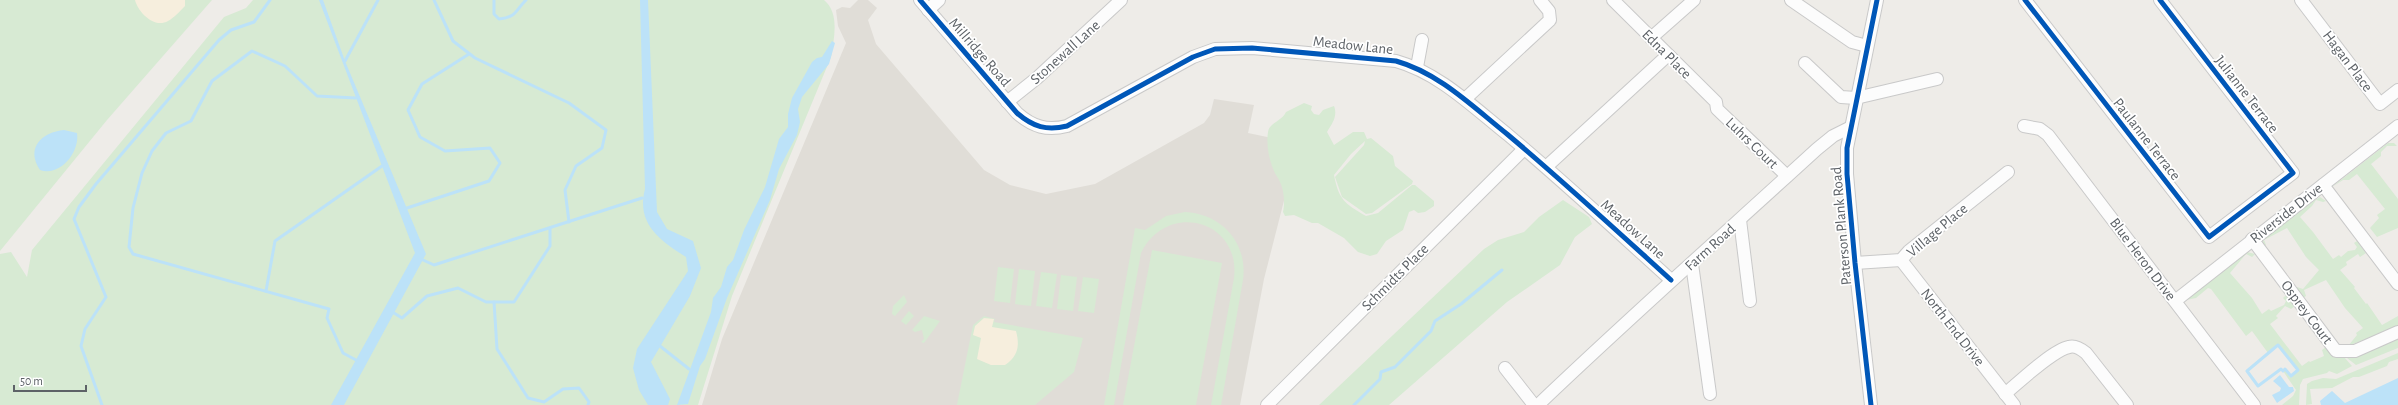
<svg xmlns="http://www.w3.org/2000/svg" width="2398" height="405" font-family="'Alegreya Sans',sans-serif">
	<rect width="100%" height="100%" fill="#eeece8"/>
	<path fill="#e0ddd7" d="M858 0H868L877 8 868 20 876 44 984 170 1010 185 1046 194 1095 184 1204 123 1210 115 1214 99 1254 105 1248 133 1277 139 1288 185 1264 279 1240 405H702L722 339 846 43 838 26 836 10 842 7 850 8Z"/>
	<g fill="#d7ead3">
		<path d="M0 0H212L107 120 0 251Z"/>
		<path d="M253 0H824C840 13 834 39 831 57L732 296 698 405H0V254L11 252 27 277 32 250 224 17 246 8Z"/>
		<path d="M1304 103 1312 106 1311 110 1314 114 1319 115 1323 110 1334 106C1338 116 1332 124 1327 132L1334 145 1353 132H1364L1367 139 1371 138 1393 156 1395 166 1413 181 1412 184 1372 213 1366 214 1342 197 1335 177 1364 145 1365 141 1351 154 1334 175C1339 200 1344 203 1366 216L1378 213 1412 185H1415L1434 201V206L1425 212 1418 213 1414 210 1409 212 1403 230 1386 241 1377 254 1370 256 1358 252 1344 238 1318 223H1312L1294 215 1285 216 1283 212C1285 203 1284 190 1280 182 1279 178 1275 175 1274 171 1269 160 1266 144 1268 132 1269 123 1282 121 1286 112Z"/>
		<path d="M2388 143H2394L2397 146H2387L2381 152V156L2371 164 2398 199V228L2377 237 2370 228 2379 218 2377 215 2385 209 2357 174 2349 180H2343L2332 187Z"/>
		<path d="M2320 197 2326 201 2323 202 2316 200 2312 206 2300 217 2313 232 2333 259 2339 255 2341 257 2348 251 2355 250 2357 247 2354 243 2357 241 2366 253 2360 257 2358 254 2346 262 2347 265 2340 270 2355 287 2354 288 2366 304 2367 303 2382 325 2398 316V326L2348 346 2357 335 2356 333 2363 328 2345 308 2326 280 2304 290 2306 296 2302 299 2294 288 2297 287 2303 289 2319 270 2306 257 2287 228 2264 240 2266 245 2263 248 2261 244 2265 238 2315 200Z"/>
		<path d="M1563 200 1589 217 1592 224 1575 237 1560 265 1507 302 1389 405H1319L1484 249 1498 240 1524 232 1539 217Z"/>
		<path d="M1185 212C1222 214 1248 243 1243 280L1221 405H1211L1234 278C1241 220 1167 200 1141 253L1114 405H1104L1135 228 1145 230 1166 216Z"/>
		<path d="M1152 250 1222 263 1196 405H1123Z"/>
		<path d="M2247 252 2255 254 2252 257 2246 254 2230 273 2252 298 2262 314 2269 309 2271 311 2284 305 2286 301 2283 298 2286 295 2295 306 2291 309 2285 306 2276 316 2278 318 2270 324 2302 366 2309 361 2310 362 2324 356 2322 350 2326 347 2336 356 2344 357 2352 366 2337 374 2329 371 2327 373 2303 379 2300 385 2299 405H2282L2293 396 2296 390 2283 371 2285 369 2291 376 2298 370 2279 345 2268 353 2252 331 2246 336 2211 289 2208 288 2196 298 2186 300Z"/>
		<path d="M998 267 1014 269 1010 303 994 301Z"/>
		<path d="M1019 269 1035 271 1031 306 1015 304Z"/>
		<path d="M1041 272 1057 274 1052 308 1036 306Z"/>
		<path d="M1061 275 1077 277 1073 311 1057 309Z"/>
		<path d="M1083 277 1099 279 1094 313 1078 311Z"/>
		<path d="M904 295 907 302 895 316 892 314 893 306Z"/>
		<path d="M909 311 914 316 906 325 901 321Z"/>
		<path d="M924 316 940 321 924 343 921 342 924 339 922 330 915 332 912 330Z"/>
		<path d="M984 316 995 319 994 322 1083 338 1074 372 1035 405H957L973 325Z"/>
		<path d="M2398 337V348L2356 365 2347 358Z"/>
		<path d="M2398 353V359L2389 362 2387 366 2359 377H2353L2332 388 2310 389 2312 404 2306 405 2307 384 2312 381 2323 378 2336 379Z"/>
	</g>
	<g fill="#f6eedd">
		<path d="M135 0H185V6C180 11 174 18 168 21 154 29 138 12 135 0Z"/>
		<path d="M984 318 994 319 992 327 1016 331C1020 346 1018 356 1005 365H991L977 359 981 338 973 335 975 326Z"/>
	</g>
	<g fill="#bce2f8">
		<path d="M319 0H323L345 61 426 254 344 405H331L415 253Z"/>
		<path d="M640 0H648L657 212 667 229 693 241 701 268 690 296 651 362 670 399 668 405H648L639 390 633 368 637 349 688 271 686 257C659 240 636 223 645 189Z"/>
		<path d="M832 41 835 43 829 64 802 97 798 109 800 122 797 135 779 169 770 200 727 298 705 359 700 366 688 404 677 405 711 312 713 298 721 287 727 267 733 260 744 230 765 187 779 139 788 127V114L792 98 812 62 817 58 822 57Z"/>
		<path d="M64 130 77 133C80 152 60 177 40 170 25 148 42 132 64 130Z"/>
		<path d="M2280 375 2289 387H2293L2294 391 2277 403 2272 395 2280 391 2281 388 2273 381Z"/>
		<path d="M2398 378V405H2321L2320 401 2332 391 2345 403Z"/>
	</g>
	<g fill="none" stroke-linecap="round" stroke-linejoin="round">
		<g stroke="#bce2f8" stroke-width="3">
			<path d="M434 0 453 41 475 58 569 103 606 130 602 148 576 166 565 190 569 222"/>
			<path d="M494 0V14L499 19C517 17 515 11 526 0"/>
			<path d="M345 61 378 0"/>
			<path d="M407 208 489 181 500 163 490 148 445 151 420 137 408 110 422 84 469 54"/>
			<path d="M423 260 434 265 642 198"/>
			<path d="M266 291 275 241 382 166"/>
			<path d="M494 302 497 349 528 398 544 402 563 389 579 388 589 402 588 405"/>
			<path d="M394 313 402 318 427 296 458 288 486 302H514L550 246V228"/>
			<path d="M2278 345 2298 370 2291 376 2285 369 2283 371 2281 369 2258 386 2247 371Z"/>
			<path d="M660 346 689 369"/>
			<path d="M356 360 343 353 327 318 329 309 133 254 129 247 133 208 142 173 152 151 166 133 191 121 212 81 252 51 285 66 317 96 356 98"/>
			<path d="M102 405 81 346 85 329 106 297 74 219 79 207 96 184 219 40 231 30 254 22 270 0"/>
			<path d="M1354 405 1380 379 1381 372 1395 367 1431 331 1435 321 1461 304 1502 270"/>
		</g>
		<g stroke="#c9c9c9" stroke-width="14">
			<g id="minor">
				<path d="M920 0 1017 113C1033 127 1047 131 1067 126L1193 57 1215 49 1252 48 1396 61C1439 73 1473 107 1507 134 1563 181 1617 231 1671 280"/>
				<path d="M1613 0 1716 102 1717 109 1787 176"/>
				<path d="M1791 0 1852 42 1867 46"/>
				<path d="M2025 0 2209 237 2293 173 2160 0"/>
				<path d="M2301 0 2380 104 2398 90"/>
				<path d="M928 10 939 0"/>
				<path d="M1651 38 1694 0"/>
				<path d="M1805 63 1841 97 1856 98 1937 79"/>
				<path d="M1417 67 1422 40"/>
				<path d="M1465 99 1550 20 1549 11 1540 0"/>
				<path d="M1007 102 1037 78 1121 0"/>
				<path d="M2024 126 2040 129 2048 135 2254 405"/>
				<path d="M1546 167 1668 55"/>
				<path d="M2323 185 2398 284"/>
				<path d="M1740 220 1750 301"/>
				<path d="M2252 239 2336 351H2355L2398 332"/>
				<path d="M1901 260 2014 405"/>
				<path d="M1855 263 1901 260 1909 251 2008 172"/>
				<path d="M1692 264 1710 394"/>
				<path d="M2175 301 2398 126"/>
				<path d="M1505 368 1534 405"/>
				<path d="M2005 394C2019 382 2053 350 2069 347 2075 345 2081 349 2086 353L2127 405"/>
				<path d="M1267 405 1524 149"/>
				<path d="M1538 405C1629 318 1724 234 1817 149L1833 136 1851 127"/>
				<path d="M1871 405 1855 263 1847 174V148L1877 0"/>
			</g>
		</g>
		<use href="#minor" stroke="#fcfcfc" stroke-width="12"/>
		<g stroke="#fff" stroke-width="8">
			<g id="cycleway">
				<path d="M920 0 1017 113C1033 127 1047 131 1067 126L1193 57 1215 49 1252 48 1396 61C1439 73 1473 107 1507 134 1563 181 1617 231 1671 280"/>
				<path d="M2025 0 2209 237 2293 173 2160 0"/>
				<path d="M1871 405 1855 263 1847 174V148L1877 0"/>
			</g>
		</g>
		<use href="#cycleway" stroke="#0057b8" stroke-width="5"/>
	</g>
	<g text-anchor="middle" stroke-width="3.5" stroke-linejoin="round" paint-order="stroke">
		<g font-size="15" fill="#5d6267" stroke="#fff">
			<text transform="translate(1353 45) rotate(6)" y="5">Meadow Lane</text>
			<text transform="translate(980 52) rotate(49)" y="5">Millridge Road</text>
			<text transform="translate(1065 52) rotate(-42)" y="5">Stonewall Lane</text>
			<text transform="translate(1667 54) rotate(45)" y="5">Edna Place</text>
			<text transform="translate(2348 61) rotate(53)" y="5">Hagan Place</text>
			<text transform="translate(2247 94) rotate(52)" y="5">Julianne Terrace</text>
			<text transform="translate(2147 139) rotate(52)" y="5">Paulanne Terrace</text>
			<text transform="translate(1752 143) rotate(44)" y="5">Luhrs Court</text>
			<text transform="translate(2286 213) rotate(-38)" y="5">Riverside Drive</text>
			<text transform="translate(1841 226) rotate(-95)" y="5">Paterson Plank Road</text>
			<text transform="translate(1633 229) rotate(42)" y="5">Meadow Lane</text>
			<text transform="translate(1937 230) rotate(-40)" y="5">Village Place</text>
			<text transform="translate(1710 247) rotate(-42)" y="5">Farm Road</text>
			<text transform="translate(2143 259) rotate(53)" y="5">Blue Heron Drive</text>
			<text transform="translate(1395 277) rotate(-45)" y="5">Schmidts Place</text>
			<text transform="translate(2307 312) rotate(53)" y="5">Osprey Court</text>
			<text transform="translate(1953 327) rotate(52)" y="5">North End Drive</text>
		</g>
	</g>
	<path d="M14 385v6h72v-6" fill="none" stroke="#5d6267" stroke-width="2"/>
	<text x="20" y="385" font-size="12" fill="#5d6267" stroke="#ffffff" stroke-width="3" paint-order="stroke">50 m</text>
</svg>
